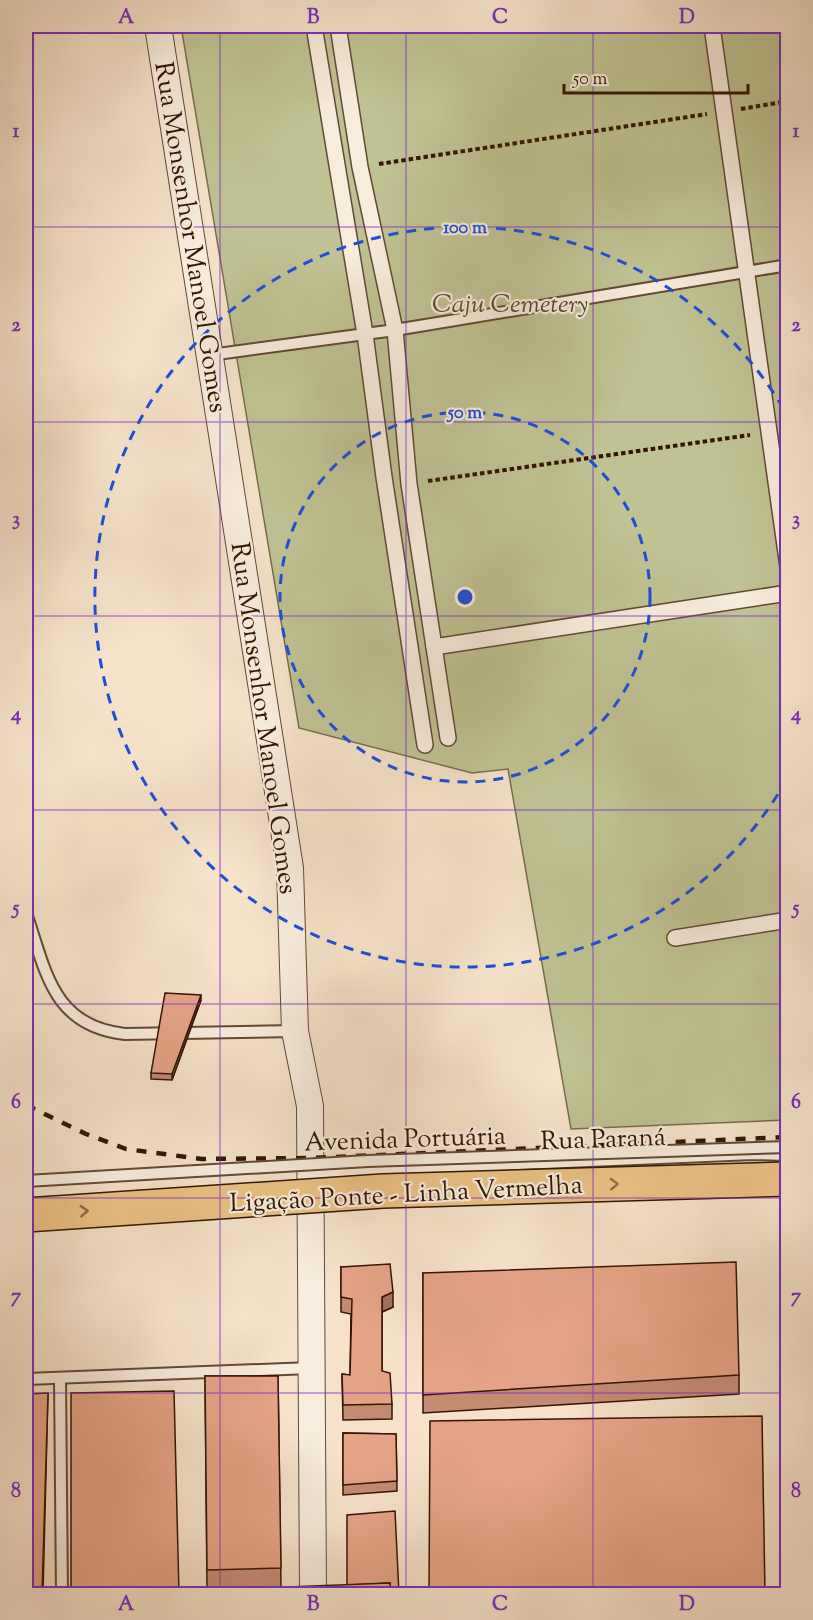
<svg xmlns="http://www.w3.org/2000/svg" width="813" height="1620" font-family="'Sorts Mill Goudy',serif">
	<rect width="100%" height="100%" fill="#f5e2c9"/>
	<filter id="stains"><feTurbulence type="fractalNoise" baseFrequency=".00333" numOctaves="4"/><feColorMatrix values="0 0 0 0 .2 0 0 0 0 .09 0 0 0 0 .02 0 0 0 .5 -.17"/></filter>
	<radialGradient id="worn" r=".72"><stop offset=".6" stop-color="#630" stop-opacity="0"/><stop offset="1" stop-color="#630" stop-opacity=".3"/></radialGradient>
	<path fill="#c0c293" stroke="#7a6c4a" stroke-width="1.5" d="M181 26H787V1120L571 1129 508 769 472 773 299 728Z"/>
	<g fill="none" stroke-linecap="round" stroke-linejoin="round">
		<g stroke="#644834" stroke-width="14">
			<g id="service">
				<path d="M210 355 395 330 788 265"/>
				<path d="M26 913C46 971 52 1026 125 1034L295 1031"/>
				<path d="M312 1173 753 1154 788 1155"/>
				<path d="M60 1378 62 1594"/>
				<path d="M26 1379 311 1368"/>
			</g>
		</g>
		<g stroke="#644834" stroke-width="18">
			<g id="pedestrian">
				<path d="M314 26 365 334 384 477 425 745"/>
				<path d="M338 26 360 167 395 330 409 484 448 738"/>
				<path d="M712 26 788 567"/>
				<path d="M434 647 788 593"/>
				<path d="M675 938 788 920"/>
			</g>
		</g>
		<g stroke="#644834" stroke-width="28">
			<path id="tertiary" d="M158 26 290 868 295 1031 310 1106 313 1594"/>
		</g>
		<g stroke="#331502" stroke-width="4" stroke-dasharray="4.5 3" stroke-linecap="butt">
			<path d="M741 109 788 101"/>
			<path d="M379 164 707 114"/>
			<path d="M428 481 750 435"/>
		</g>
		<use href="#service" stroke="#f8ecdc" stroke-width="10"/>
		<use href="#pedestrian" stroke="#f8ecdc" stroke-width="15"/>
		<use href="#tertiary" stroke="#f8ecdc" stroke-width="26"/>
		<path stroke="#331502" stroke-width="4.5" stroke-dasharray="10 10" stroke-linecap="butt" d="M26 1105 86 1134 126 1149 202 1159 311 1158 788 1137"/>
		<g stroke="#644834" stroke-width="14" stroke-linecap="butt">
			<path id="service-bridge" d="M26 1181 368 1161 788 1147"/>
		</g>
		<g stroke="#331502" stroke-width="36" stroke-linecap="butt">
			<path id="motorway-bridge" d="M26 1215 383 1191 788 1179"/>
		</g>
		<use href="#service-bridge" stroke="#f8ecdc" stroke-width="10"/>
		<use href="#motorway-bridge" stroke="#eac184" stroke-width="33"/>
	</g>
	<g fill="#c48b73" stroke="#331502" stroke-width="1.5">
		<path d="M201 1000 172 1080 151 1079V1073Z"/>
		<path d="M341 1267 393 1307 382 1312V1371L392 1404V1419L343 1420 342 1374 350 1375 351 1314 341 1312Z"/>
		<path d="M423 1273 739 1375V1394L423 1413Z"/>
		<path d="M205 1376H278L281 1587 207 1589Z"/>
		<path d="M343 1433 396 1434 397 1491 343 1495Z"/>
	</g>
	<g fill="#a0715e" stroke="#331502" stroke-width="1.5">
		<path d="M201 995V1000L172 1080V1074Z"/>
		<path d="M393 1292V1307L382 1312V1297Z"/>
		<path d="M48 1393 43 1594H42Z"/>
	</g>
	<g fill="#e4a286" stroke="#331502" stroke-width="1.5">
		<path d="M165 993 201 995 172 1074 151 1073Z"/>
		<path d="M736 1262 739 1375 423 1395V1273Z"/>
		<path d="M390 1264 393 1292 382 1297V1371L390 1373 392 1404 343 1405 342 1374 350 1375 352 1299 341 1297V1267Z"/>
		<path d="M205 1376H278L281 1568 207 1570Z"/>
		<path d="M174 1391 179 1594H71V1393Z"/>
		<path d="M48 1393 42 1594H26V1394Z"/>
		<path d="M762 1416 765 1594H429L430 1421Z"/>
		<path d="M343 1433 396 1434 397 1481 343 1485Z"/>
		<path d="M395 1511 399 1594H390V1583L347 1585V1515Z"/>
		<path d="M390 1583V1594H234V1589Z"/>
	</g>
	<defs><path id="oneway-chevron" d="M-2-3.5L2.5 0L-2 3.5" fill="none" stroke-width="1.6" stroke-linecap="round" stroke-linejoin="round" transform="scale(1.5)"/></defs>
	<g stroke="#8e6b43">
		<use href="#oneway-chevron" transform="translate(614 1184) rotate(-2)"/>
		<use href="#oneway-chevron" transform="translate(84 1211) rotate(-4)"/>
	</g>
	<path fill="none" stroke="#7b2cbf" stroke-width="1.5" stroke-opacity="0.55" d="M220 26V1594M406 26V1594M593 26V1594M26 227H788M26 422H788M26 616H788M26 810H788M26 1004H788M26 1198H788M26 1393H788"/>
	<g fill="none" stroke="#1d4ed8" stroke-width="3" stroke-dasharray="10 8">
		<circle cx="465" cy="597" r="185"/>
		<path d="M787 779A370 370 0 1 1 787 415"/>
	</g>
	<g text-anchor="middle" stroke-width="4.5" stroke-linejoin="round" paint-order="stroke">
		<g font-size="26" fill="#331502" stroke="#f8ecdc">
			<text transform="translate(192 237) rotate(81)" y="9">Rua Monsenhor Manoel Gomes</text>
			<text transform="translate(265 718) rotate(82)" y="9">Rua Monsenhor Manoel Gomes</text>
			<text transform="translate(405 1138) rotate(-2)" y="9">Avenida Portuária</text>
			<text transform="translate(603 1138) rotate(-2)" y="9">Rua Paraná</text>
			<text transform="translate(406 1193) rotate(-3)" y="9">Ligação Ponte - Linha Vermelha</text>
		</g>
		<g font-size="26" font-style="italic" fill="#5d492e" stroke="#f8ecdc">
			<text x="510" y="312">Caju Cemetery</text>
		</g>
	</g>
	<circle cx="465" cy="597" r="9" fill="#1d4ed8" stroke="#f8ecdc" stroke-width="3"/>
	<g font-size="18" text-anchor="middle" font-weight="bold" fill="#1d4ed8" stroke="#f8ecdc" stroke-width="4.5" stroke-linejoin="round" paint-order="stroke">
		<text x="465" y="233">100 m</text>
		<text x="465" y="418">50 m</text>
	</g>
	<rect width="813" height="1620" fill="none" stroke="#f5e2c9" stroke-width="66"/>
	<path d="M564 84v9h184v-9" fill="none" stroke="#331502" stroke-width="3"/>
	<text x="573" y="84" font-size="18" fill="#331502" stroke="#f8ecdc" stroke-width="4.5" paint-order="stroke">50 m</text>
	<rect x="33" y="33" width="747" height="1554" fill="none" stroke="#7b2cbf" stroke-width="2"/>
	<g font-size="20" text-anchor="middle" font-weight="bold" fill="#7b2cbf">
		<text x="126" y="23">A</text>
		<text x="313" y="23">B</text>
		<text x="500" y="23">C</text>
		<text x="687" y="23">D</text>
		<text x="16" y="137">1</text>
		<text x="796" y="137">1</text>
		<text x="16" y="331">2</text>
		<text x="796" y="331">2</text>
		<text x="16" y="525">3</text>
		<text x="796" y="525">3</text>
		<text x="16" y="720">4</text>
		<text x="796" y="720">4</text>
		<text x="16" y="914">5</text>
		<text x="796" y="914">5</text>
		<text x="16" y="1108">6</text>
		<text x="796" y="1108">6</text>
		<text x="16" y="1302">7</text>
		<text x="796" y="1302">7</text>
		<text x="16" y="1497">8</text>
		<text x="796" y="1497">8</text>
		<text x="126" y="1610">A</text>
		<text x="313" y="1610">B</text>
		<text x="500" y="1610">C</text>
		<text x="687" y="1610">D</text>
	</g>
	<rect width="100%" height="100%" filter="url(#stains)"/>
	<rect width="100%" height="100%" fill="url(#worn)"/>
</svg>
